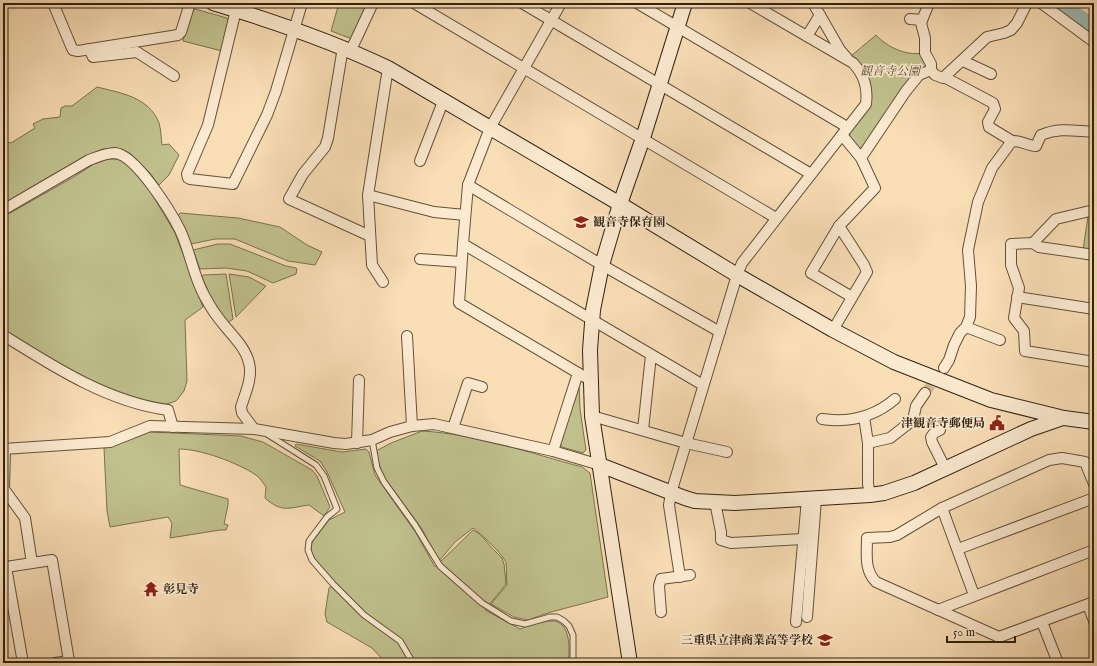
<svg xmlns="http://www.w3.org/2000/svg" width="1097" height="666" font-family="'IM FELL English','Noto Serif JP',serif">
	<rect width="100%" height="100%" fill="#fadeb6"/>
	<filter id="stains"><feTurbulence type="fractalNoise" baseFrequency=".005" numOctaves="4"/><feColorMatrix values="0 0 0 0 .2 0 0 0 0 .09 0 0 0 0 .02 0 0 0 .5 -.17"/></filter>
	<radialGradient id="worn" r=".72"><stop offset=".6" stop-color="#630" stop-opacity="0"/><stop offset="1" stop-color="#630" stop-opacity=".3"/></radialGradient>
	<g fill="#c0c18d" stroke="#78724f">
		<path d="M339 3H369L352 39 331 31Z"/>
		<path d="M195 9 227 18 228 22 222 51 183 41 191 11Z"/>
		<path d="M876 35C887 47 906 56 922 53L928 64 916 75 865 148H858L850 138 849 130 869 106 851 56Z"/>
		<path d="M97 87C121 93 149 97 159 123 161 129 161 138 162 145L169 144 179 155 169 175 159 185 150 173 131 154 122 149H103L82 158 3 204V141L11 143 35 128 33 124 43 119 60 117 61 108 65 106H72Z"/>
		<path d="M108 159H118L124 162 138 175 150 191 175 233 203 307 185 320 187 381 184 391 176 401 161 406 148 403 90 382 3 331V217L72 178 94 164Z"/>
		<path d="M180 213 238 218 280 227 307 245 322 252 315 265 288 261 235 239H215L191 244 178 216Z"/>
		<path d="M1094 215V251L1083 250 1088 216Z"/>
		<path d="M218 244H230L286 266 296 268 297 269 296 274 273 283 247 271 226 268 200 269 193 250Z"/>
		<path d="M226 274 233 319 228 323 214 306 202 277 203 275Z"/>
		<path d="M229 274 249 277 266 286 236 317Z"/>
		<path d="M579 382 580 409 586 450 583 453 562 447 559 442Z"/>
		<path d="M422 431C476 434 530 453 582 467L590 473 608 597 551 612 528 620 514 617 491 604 507 585C506 578 507 570 506 563 504 555 480 533 473 528L455 542 439 561 422 529 382 474 376 451 391 443Z"/>
		<path d="M150 432 241 436 263 442 312 470 317 476 330 507 324 516 309 505C288 508 282 513 265 498L266 487C263 483 260 478 256 475 238 463 201 449 179 449L180 485 228 499V505L224 524 228 525 226 530H220L170 538 172 523 168 517 110 527 107 511 104 448 111 447Z"/>
		<path d="M296 444 342 452 366 449 369 452 375 475 416 533 435 567 473 530 481 535 492 548 502 558 504 564 506 584 485 610 520 629C530 626 542 621 552 621 571 621 570 650 568 663H386L372 648 327 622 325 614 329 588 336 583 314 558 311 551V545L313 541 329 520 345 512 327 472 320 461 295 446Z"/>
	</g>
	<g fill="none" stroke-linecap="round" stroke-linejoin="round">
		<path stroke="#9fbbb3" stroke-width="16" d="M1059 3 1094 28"/>
		<path stroke="#d1b895" stroke-width="10" stroke-dasharray="10 5" stroke-linecap="butt" d="M925 393 944 368"/>
		<g stroke="#62513a" stroke-width="7">
			<g id="lane">
				<path d="M267 434 316 465 324 476 337 509 327 517 309 541 308 550 312 560 333 584 364 615 400 641 413 663"/>
				<path d="M372 440 377 468 384 482 415 525 440 566 482 603 511 621 525 624 550 617H557L564 621 569 626 573 635V663"/>
			</g>
		</g>
		<g stroke="#62513a" stroke-width="12">
			<g id="street">
				<path d="M53 3 71 46 73 50 78 51 178 35 181 32 190 3"/>
				<path d="M414 3 776 218"/>
				<path d="M522 3 811 174"/>
				<path d="M561 3 490 128 468 185 463 244 703 385"/>
				<path d="M637 3 847 127"/>
				<path d="M813 3 840 50 847 58"/>
				<path d="M929 3 921 23 925 38V53L931 64V70"/>
				<path d="M1041 3 1094 42"/>
				<path d="M236 10 208 125 187 174 188 178 190 179 233 184 267 115 276 91 302 3"/>
				<path d="M910 19 922 20"/>
				<path d="M807 36 820 15"/>
				<path d="M343 47 328 138 325 147 303 174 289 199 370 236"/>
				<path d="M89 49 93 57 137 52 174 76"/>
				<path d="M351 50 373 3"/>
				<path d="M963 61 991 74"/>
				<path d="M944 77 993 103 995 109 988 122 989 127 1012 141"/>
				<path d="M842 135 861 158 875 188 839 226 811 273 852 297"/>
				<path d="M861 158 906 91 919 75 931 70 935 75 943 78 944 77 987 37 1004 33 1011 30 1017 23 1027 3"/>
				<path d="M420 161 444 99"/>
				<path d="M468 185 602 265 720 332"/>
				<path d="M368 195 434 212 465 215"/>
				<path d="M3 210 89 160C97 157 106 153 115 153 136 155 171 212 180 230 190 251 193 275 204 295 208 302 212 310 217 316 227 331 245 345 249 363 253 377 245 394 241 407L242 413 254 429"/>
				<path d="M1033 243 1056 219 1094 210"/>
				<path d="M463 244 459 303 590 380"/>
				<path d="M1094 255 1039 247 1033 243 1011 244V265L1019 288 1014 318 1024 331 1025 351 1094 362"/>
				<path d="M420 259 461 262"/>
				<path d="M383 282 372 265 368 195 388 68"/>
				<path d="M1017 297 1094 309"/>
				<path d="M966 327 1000 340"/>
				<path d="M833 330 867 272 864 265 839 226"/>
				<path d="M3 335C54 367 108 402 168 410L173 427"/>
				<path d="M407 336 412 426"/>
				<path d="M944 368 949 360 954 345 960 333 966 327 970 317 971 286 968 250 978 202 992 168 1012 141C1020 140 1028 146 1036 146L1041 135C1060 127 1074 131 1094 132"/>
				<path d="M592 416 686 443 727 452"/>
				<path d="M864 417 868 443V484L870 495"/>
				<path d="M822 419C850 423 874 417 895 399"/>
				<path d="M453 428 468 383 482 387"/>
				<path d="M643 430 651 355"/>
				<path d="M940 430 934 433 931 437 932 442 945 468"/>
				<path d="M357 443 359 380"/>
				<path d="M868 443 890 438 913 420 916 406 925 393"/>
				<path d="M3 449 110 442 150 426 254 429 334 443 346 444 372 440 390 432 412 426 434 424 553 451 600 465"/>
				<path d="M5 449 4 489 25 518 32 563"/>
				<path d="M553 451 578 373"/>
				<path d="M1094 484 1085 462 1062 458 1049 460 942 508 897 535 890 537 867 538C867 554 864 570 876 582L999 637 1094 602"/>
				<path d="M715 502 721 532V540L731 543 803 539"/>
				<path d="M942 508 974 595"/>
				<path d="M958 549 1094 498"/>
				<path d="M680 577 669 505 671 493 737 275 742 263 866 104C868 87 864 75 853 63L750 3"/>
				<path d="M1088 605 1094 621"/>
				<path d="M938 610 1094 550"/>
				<path d="M661 612 659 586 661 579 690 575"/>
				<path d="M807 617 816 499"/>
				<path d="M796 622 807 499"/>
				<path d="M1042 622 1058 663"/>
				<path d="M23 663 6 567 52 560 69 661 55 663"/>
			</g>
		</g>
		<g stroke="#2f2211" stroke-width="16">
			<g id="secondary">
				<path d="M213 3C273 21 332 41 388 68L620 204 737 275 833 330 894 362 991 400 1064 418 1094 422"/>
				<path d="M600 465 685 498 695 501 735 503 870 495 884 493 914 483 1031 429 1063 418"/>
				<path d="M630 663 592 416 590 350 593 310 602 265 620 204 643 138 685 3"/>
			</g>
		</g>
		<use href="#lane" stroke="#fcead0" stroke-width="5"/>
		<use href="#street" stroke="#fcead0" stroke-width="10"/>
		<use href="#secondary" stroke="#fcead0" stroke-width="14"/>
	</g>
	<defs>
		<g id="school-bare" transform="scale(1.2)"><path d="M0-5L7-2L0 1L-7-2ZM-4 1L0 2.5L4 1V4Q0 6-4 4Z" fill="#8f2418" stroke="#fcead0" stroke-width="2.5" paint-order="stroke"/></g>
		<g id="civic-bare" transform="scale(1.2)"><path d="M-.6-6.5H3V-4.5H.6V-3L4-1V1h2V6H-6V1h2V-1L-.6-3ZM-1.2 2.5V6h2.4V2.5Z" fill="#8f2418" stroke="#fcead0" stroke-width="2.5" paint-order="stroke"/></g>
		<g id="temple-bare" transform="scale(1.2)"><path d="M0-6L5-2H3V0L6.5 2.5H4V6H1.5V3h-3V6H-4V2.5H-6.5L-3 0V-2H-5Z" fill="#8f2418" stroke="#fcead0" stroke-width="2.5" paint-order="stroke"/></g>
	</defs>
	<g fill-rule="evenodd">
		<use href="#school-bare" x="581" y="222"/>
		<use href="#civic-bare" x="997" y="423"/>
		<use href="#temple-bare" x="151" y="589"/>
		<use href="#school-bare" x="825" y="640"/>
	</g>
	<g text-anchor="middle" stroke-width="3.5" stroke-linejoin="round" paint-order="stroke">
		<g font-size="12" font-style="italic" fill="#5a5236" stroke="#fcead0">
			<text x="890" y="75">観音寺公園</text>
		</g>
		<g font-size="12" font-weight="bold" fill="#2f2211" stroke="#fcead0" text-anchor="start">
			<text x="593" y="226">観音寺保育園</text>
			<text x="985" y="427" text-anchor="end">津観音寺郵便局</text>
			<text x="163" y="593">彰見寺</text>
			<text x="813" y="644" text-anchor="end">三重県立津商業高等学校</text>
		</g>
	</g>
	<rect width="1097" height="666" fill="none" stroke="#fadeb6" stroke-width="16"/>
	<rect x="4" y="4" width="1089" height="658" fill="none" stroke="#2f2211" stroke-width="2"/>
	<rect x="8" y="8" width="1081" height="650" fill="none" stroke="#2f2211"/>
	<path d="M947 636v6h68v-6" fill="none" stroke="#2f2211" stroke-width="2"/>
	<text x="953" y="636" font-size="12" fill="#2f2211" stroke="#fcead0" stroke-width="3" paint-order="stroke">50 m</text>
	<rect width="100%" height="100%" filter="url(#stains)"/>
	<rect width="100%" height="100%" fill="url(#worn)"/>
</svg>
